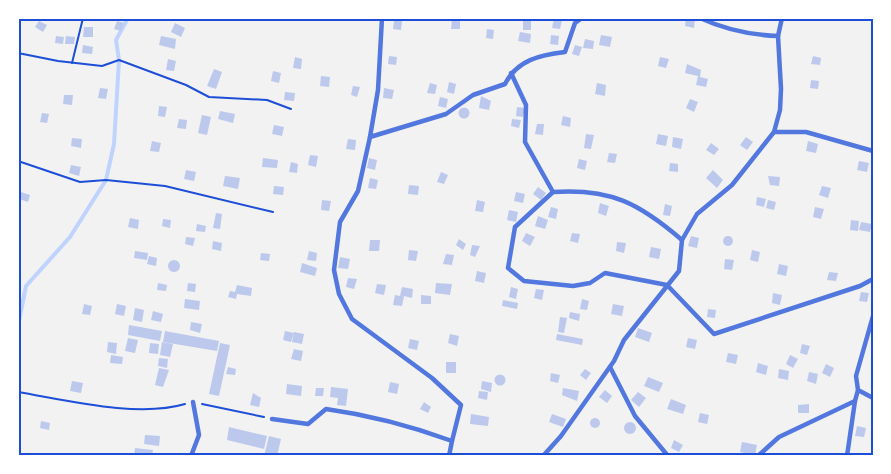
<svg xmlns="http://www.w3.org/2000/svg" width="891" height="474" font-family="'Exo 2',sans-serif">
	<rect width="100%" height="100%" fill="#f2f2f2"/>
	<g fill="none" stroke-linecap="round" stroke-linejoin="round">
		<path stroke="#bfd3fe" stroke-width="4" d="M18 355V326L26 286 70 237 106 180 114 144 119 60 116 40 128 18"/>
	</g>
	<g fill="#bdc9ec">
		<path d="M686 18H695L694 28 685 26Z"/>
		<path d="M452 19 460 20V29H451Z"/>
		<path d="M554 19 562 20 560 29 552 28Z"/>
		<path d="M39 21 47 25 43 32 35 27Z"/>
		<path d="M117 21 124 23 121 31 114 29Z"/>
		<path d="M394 21H402L401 30 393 29Z"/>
		<rect x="523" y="21" width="8" height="9"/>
		<path d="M175 23 185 28 181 37 171 32Z"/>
		<path d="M84 27H93V37H83Z"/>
		<path d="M487 29 494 30 493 39 486 38Z"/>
		<path d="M520 32 531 34 530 43 518 41Z"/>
		<path d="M551 35 559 36 558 45 550 44Z"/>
		<path d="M601 35 612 37 610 47 599 45Z"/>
		<path d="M56 36 64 37 63 44 55 43Z"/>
		<path d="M66 36 75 37 74 44H65Z"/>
		<path d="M161 36 176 39 175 49 159 45Z"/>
		<path d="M585 39 594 41 593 49 583 48Z"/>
		<path d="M83 45 93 47 92 54 82 53Z"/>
		<path d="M575 45 582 47 579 56 572 54Z"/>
		<path d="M389 56 397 57 396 65 388 64Z"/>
		<path d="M813 56 821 58 820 65 811 64Z"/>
		<path d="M295 57 302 59 301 69 293 68Z"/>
		<path d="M660 57 669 59 666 68 658 66Z"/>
		<path d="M168 59 176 61 174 71 166 70Z"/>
		<path d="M687 64 701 70 700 77 708 79 706 87 696 85 698 76 685 73Z"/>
		<path d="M214 69 222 72 216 89 207 86Z"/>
		<path d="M273 71 281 73 279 83 271 81Z"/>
		<path d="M321 76 330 77 329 87 320 86Z"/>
		<path d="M811 80 819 81 818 89 810 88Z"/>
		<path d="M449 82 456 84 454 94 447 92Z"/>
		<path d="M430 83 437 85 435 94 427 93Z"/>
		<path d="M597 83 606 85 605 96 595 94Z"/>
		<path d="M353 86 360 87 357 97 351 95Z"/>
		<path d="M100 88 108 89 106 99 98 98Z"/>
		<path d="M384 88 394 90 392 99 383 98Z"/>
		<path d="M285 92 295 93 294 101 284 100Z"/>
		<path d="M64 95H73L72 105 63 104Z"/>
		<path d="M481 96 491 101 489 110 479 108Z"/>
		<path d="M440 97 448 99 446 108 438 106Z"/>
		<path d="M690 99 698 102 694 112 686 108Z"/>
		<path d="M159 106 167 107 165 117 158 116Z"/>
		<path d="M517 107 525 108 523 117 516 116Z"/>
		<circle cx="464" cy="113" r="5.5"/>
		<path d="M220 111 235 114 233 123 218 119Z"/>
		<path d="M42 113 49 114 47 123 40 122Z"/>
		<path d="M202 115 211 117 207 135 198 133Z"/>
		<path d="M563 116 571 118 570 127 561 125Z"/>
		<path d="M179 119 187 120 186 129 177 128Z"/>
		<path d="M512 119 521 120 519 128 511 126Z"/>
		<path d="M537 124H544L543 135 535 134Z"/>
		<path d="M274 125 284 127 282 136 272 134Z"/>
		<path d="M586 134 594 135 591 149 584 148Z"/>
		<path d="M658 134 668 136 666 146 656 144Z"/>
		<path d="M673 137 683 139 681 149 672 147Z"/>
		<path d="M746 137 753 142 747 150 740 145Z"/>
		<path d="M72 138 82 139 81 148 71 146Z"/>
		<path d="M348 139 356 140 355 150 346 149Z"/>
		<path d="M152 141 161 143 159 152 150 151Z"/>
		<path d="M808 141 818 144 816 153 806 151Z"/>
		<path d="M711 143 719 149 714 155 706 150Z"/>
		<path d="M609 153 617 154 615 163 607 162Z"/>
		<path d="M310 155 318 156 316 167 308 165Z"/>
		<path d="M263 158 278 160 277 168 262 167Z"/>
		<path d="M369 158 377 160 375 170 367 168Z"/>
		<path d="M579 159 587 161 585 170 577 168Z"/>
		<path d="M859 161 869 163 867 172 857 170Z"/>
		<path d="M291 162 298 164 297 173 289 172Z"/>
		<path d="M670 163 678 164V172L669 171Z"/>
		<path d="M71 165 81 167 79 176 69 173Z"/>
		<path d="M186 170 196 172 194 181 184 179Z"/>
		<path d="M713 170 723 180 717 188 706 178Z"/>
		<path d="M441 172 448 175 444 184 437 182Z"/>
		<path d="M225 176 240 178 238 189 223 186Z"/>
		<path d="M768 176 780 177 779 186 770 185Z"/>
		<path d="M370 178 378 180 376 189 368 188Z"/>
		<path d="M409 185 419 186 418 195 408 194Z"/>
		<path d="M274 186 284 187 283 195 273 194Z"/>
		<path d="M822 186 831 188 828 198 819 195Z"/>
		<path d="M538 187 546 193 541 200 533 194Z"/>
		<path d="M21 192 30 195 28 202 19 199Z"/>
		<path d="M516 192 525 194 523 203 514 201Z"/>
		<path d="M757 197 766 199 764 207 756 205Z"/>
		<path d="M322 200 331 201 329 211 321 210Z"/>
		<path d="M477 200 485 202 483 212 475 211Z"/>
		<path d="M768 200 776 202 774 210 766 208Z"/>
		<path d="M600 203 609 206 606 216 598 213Z"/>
		<path d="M665 204 672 206 670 216 663 215Z"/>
		<path d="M551 207 558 209 556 219 548 217Z"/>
		<path d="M815 207 824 209 821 219 813 217Z"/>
		<path d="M509 210 518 212 516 222 507 220Z"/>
		<path d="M216 213 222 214 220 229 213 228Z"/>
		<path d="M538 216 548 220 545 229 535 226Z"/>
		<path d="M130 218 139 220 138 229 128 227Z"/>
		<path d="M163 219 171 220 170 228 162 226Z"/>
		<path d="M851 220 859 221 858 231 850 230Z"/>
		<path d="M861 222 872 224 870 232 859 230Z"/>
		<path d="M197 224 206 226 205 232 196 231Z"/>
		<path d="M526 233 535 237 530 246 522 241Z"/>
		<path d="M572 233 580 234 578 243 570 241Z"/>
		<circle cx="728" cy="241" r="5"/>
		<path d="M691 236 699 238 697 248 688 246Z"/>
		<path d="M186 237 195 238 193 246 185 244Z"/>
		<path d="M459 239 466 244 463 250 456 245Z"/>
		<path d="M370 240H380L379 251H369Z"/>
		<path d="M213 241 222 243 221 251 212 249Z"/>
		<path d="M617 242 626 243 624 253 616 251Z"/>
		<path d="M472 245 480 246 475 257 470 255Z"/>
		<path d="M651 247 661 249 659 259 649 257Z"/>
		<path d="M409 250 418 251 416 261 408 260Z"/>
		<path d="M752 250 760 252 758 262 750 260Z"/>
		<path d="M135 251 148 253 147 260 134 258Z"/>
		<path d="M309 251 317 253 316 261 307 260Z"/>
		<path d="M261 253 270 254 269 261 260 260Z"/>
		<path d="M446 254 454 255 452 265 443 264Z"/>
		<path d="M149 256 157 258 156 266 147 264Z"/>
		<path d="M340 257 350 259 348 269 338 268Z"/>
		<path d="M725 259 734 260 732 270 724 269Z"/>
		<circle cx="174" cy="266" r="6"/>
		<path d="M302 263 317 268 315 276 300 272Z"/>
		<path d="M779 264 788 266 786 276 777 274Z"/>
		<path d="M477 271 486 273 484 283 475 281Z"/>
		<path d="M829 272 838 273 836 281 827 280Z"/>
		<path d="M348 278 357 279 354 289 346 287Z"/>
		<path d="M158 283 167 285 166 291 157 290Z"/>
		<path d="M188 283 196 284 195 292 187 291Z"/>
		<path d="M436 283 452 284 450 295 435 293Z"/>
		<path d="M377 284 386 285 384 295 375 293Z"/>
		<path d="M237 285 252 288 251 296 237 294 236 299 228 297 230 291 235 292Z"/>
		<path d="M402 287 413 289 412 298 404 296 402 306 393 305 395 295 400 296Z"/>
		<path d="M511 287 518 289 516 299 509 297Z"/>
		<path d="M536 289 544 290 542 300 534 298Z"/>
		<path d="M861 292 869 293 867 302 859 301Z"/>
		<path d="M773 293 782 295 780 305 772 303Z"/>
		<path d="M421 295 431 296V304H421Z"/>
		<path d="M185 299 200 301 199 310 184 308Z"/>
		<path d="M582 299 589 301 587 310 580 309Z"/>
		<path d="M503 300 518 303 517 309 502 306Z"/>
		<path d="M84 304 92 306 90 315 82 314Z"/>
		<path d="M117 304 126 306 124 316 115 314Z"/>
		<path d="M613 304 624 306 622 316 611 314Z"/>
		<path d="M135 308 144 310 142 322 133 320Z"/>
		<path d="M708 309 716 310 715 318 707 317Z"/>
		<path d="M153 311 163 314 161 322 151 320Z"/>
		<path d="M570 312 580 314 579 321 569 318Z"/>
		<path d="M560 317 567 318 564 333 558 332Z"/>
		<path d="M191 322 202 324 200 333 190 330Z"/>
		<path d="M129 325 162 331 160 341 128 335Z"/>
		<path d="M638 328 652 333 649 342 635 337Z"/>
		<path d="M165 331 219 341 217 351 163 342Z"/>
		<path d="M285 331 294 333 291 342 283 340Z"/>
		<path d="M294 332 304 334 302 344 292 342Z"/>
		<path d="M450 334 459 336 457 346 448 343Z"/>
		<path d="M557 334 583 339 582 345 556 340Z"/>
		<path d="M128 338 138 340 135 353 125 351Z"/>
		<path d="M688 338 697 340 695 349 686 347Z"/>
		<path d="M410 339 419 341 417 350 408 348Z"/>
		<path d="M108 342 117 343 116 354 107 352Z"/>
		<path d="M162 342 173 344 170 357 160 355Z"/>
		<path d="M150 343 159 344 158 354 149 353Z"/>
		<path d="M220 343 230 345 219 396 209 394Z"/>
		<path d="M802 344 810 346 807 355 800 353Z"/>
		<path d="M294 349 303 351 301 361 291 359Z"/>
		<path d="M728 353 738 355 736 364 726 362Z"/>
		<path d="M111 355 123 357 122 364 110 363Z"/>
		<path d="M790 355 798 359 793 368 786 364Z"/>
		<path d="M159 358 168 359 167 368 158 366Z"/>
		<rect x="446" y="362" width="10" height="11"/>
		<path d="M758 363 768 366 766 375 756 372Z"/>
		<path d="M826 364 834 368 830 377 822 373Z"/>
		<path d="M228 367 236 369 235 375 226 374Z"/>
		<path d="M159 368 169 370 163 387 155 385Z"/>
		<path d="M585 369 591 373 586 380 580 375Z"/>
		<path d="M779 369 789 371 788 380 778 378Z"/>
		<path d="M809 372 818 374 816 384 807 381Z"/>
		<path d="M551 373 560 375 558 383 550 381Z"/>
		<circle cx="500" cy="380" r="5.5"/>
		<path d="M648 377 663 383 659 392 644 386Z"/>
		<path d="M72 381 83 383 81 393 70 391Z"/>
		<path d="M482 381 492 383 491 392 481 389Z"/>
		<path d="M390 382 399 384 397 394 388 392Z"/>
		<path d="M287 384 302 386 301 396 286 394Z"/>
		<path d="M331 387 348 389 346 406 337 405 338 398 330 397Z"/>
		<path d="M316 388H324L323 396H315Z"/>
		<path d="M563 388 579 391 577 401 562 395Z"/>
		<path d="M605 390 612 396 607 403 599 397Z"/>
		<path d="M479 391 488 392 487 400 478 398Z"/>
		<path d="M638 392 646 398 639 407 631 400Z"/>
		<path d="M253 393 261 398 259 407 250 405Z"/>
		<path d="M671 399 686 405 683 414 667 409Z"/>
		<path d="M424 402 431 407 428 413 420 409Z"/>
		<path d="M809 404V413H798V405Z"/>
		<path d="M700 413 709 415 707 424 698 422Z"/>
		<path d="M471 414 489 417 488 426 470 424Z"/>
		<path d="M552 414 566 419 563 427 549 422Z"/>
		<circle cx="595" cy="423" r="5"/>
		<path d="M41 421 50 423 49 430 40 428Z"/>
		<circle cx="630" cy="428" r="6"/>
		<path d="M857 426 866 428 864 437 855 436Z"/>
		<path d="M229 427 267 436 264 449 227 440Z"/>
		<path d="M145 435 160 436 159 446 144 444Z"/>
		<path d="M269 436 281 439 277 456H264Z"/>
		<path d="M674 440 683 445 679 452 671 448Z"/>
		<path d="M742 442 757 445 755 455 740 452Z"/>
		<path d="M135 448 153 450 152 456H134Z"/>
	</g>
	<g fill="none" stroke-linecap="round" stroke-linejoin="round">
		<g stroke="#1d4ed8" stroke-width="2">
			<path d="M18 53 58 61 102 66 119 60 186 85 209 97 267 100 291 109"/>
			<path d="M72 63 83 18"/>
			<path d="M18 161 80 182 106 180 165 186 273 212"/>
			<path d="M18 392C66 400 138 418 185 404"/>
			<path d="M202 404 264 417"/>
		</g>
		<g stroke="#5277de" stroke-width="4.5">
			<path d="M382 18 378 90 370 137 358 191 340 222 334 270 339 294 352 319 432 378 461 405 452 441"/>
			<path d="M778 36 782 18"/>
			<path d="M511 73 526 105 525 142 553 192 515 227 508 268 524 281 573 286 590 283 605 273 667 285 714 334 860 286 873 279"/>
			<path d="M774 132H806L873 151"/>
			<path d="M370 137 446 114 473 95 505 84C517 60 540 55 565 52L575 23 582 18"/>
			<path d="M553 192C610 188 639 203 682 240"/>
			<path d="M873 316 856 376 858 390 873 398"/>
			<path d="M610 367 635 416 668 456"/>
			<path d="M272 419 308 424 326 409C369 415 411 426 452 441L449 456"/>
			<path d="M191 456 199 435 193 402"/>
			<path d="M543 456 561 436 614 361 624 340 679 271 682 240 697 214 732 185 774 132 780 110 781 89 778 36C750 35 726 30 700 18"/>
			<path d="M758 456 779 437 855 401 858 390"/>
			<path d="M847 456 855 401"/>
		</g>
	</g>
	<rect width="891" height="474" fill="none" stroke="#ffffff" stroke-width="39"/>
	<rect x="20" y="20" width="852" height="434" fill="none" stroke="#1d4ed8" stroke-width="2"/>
</svg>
